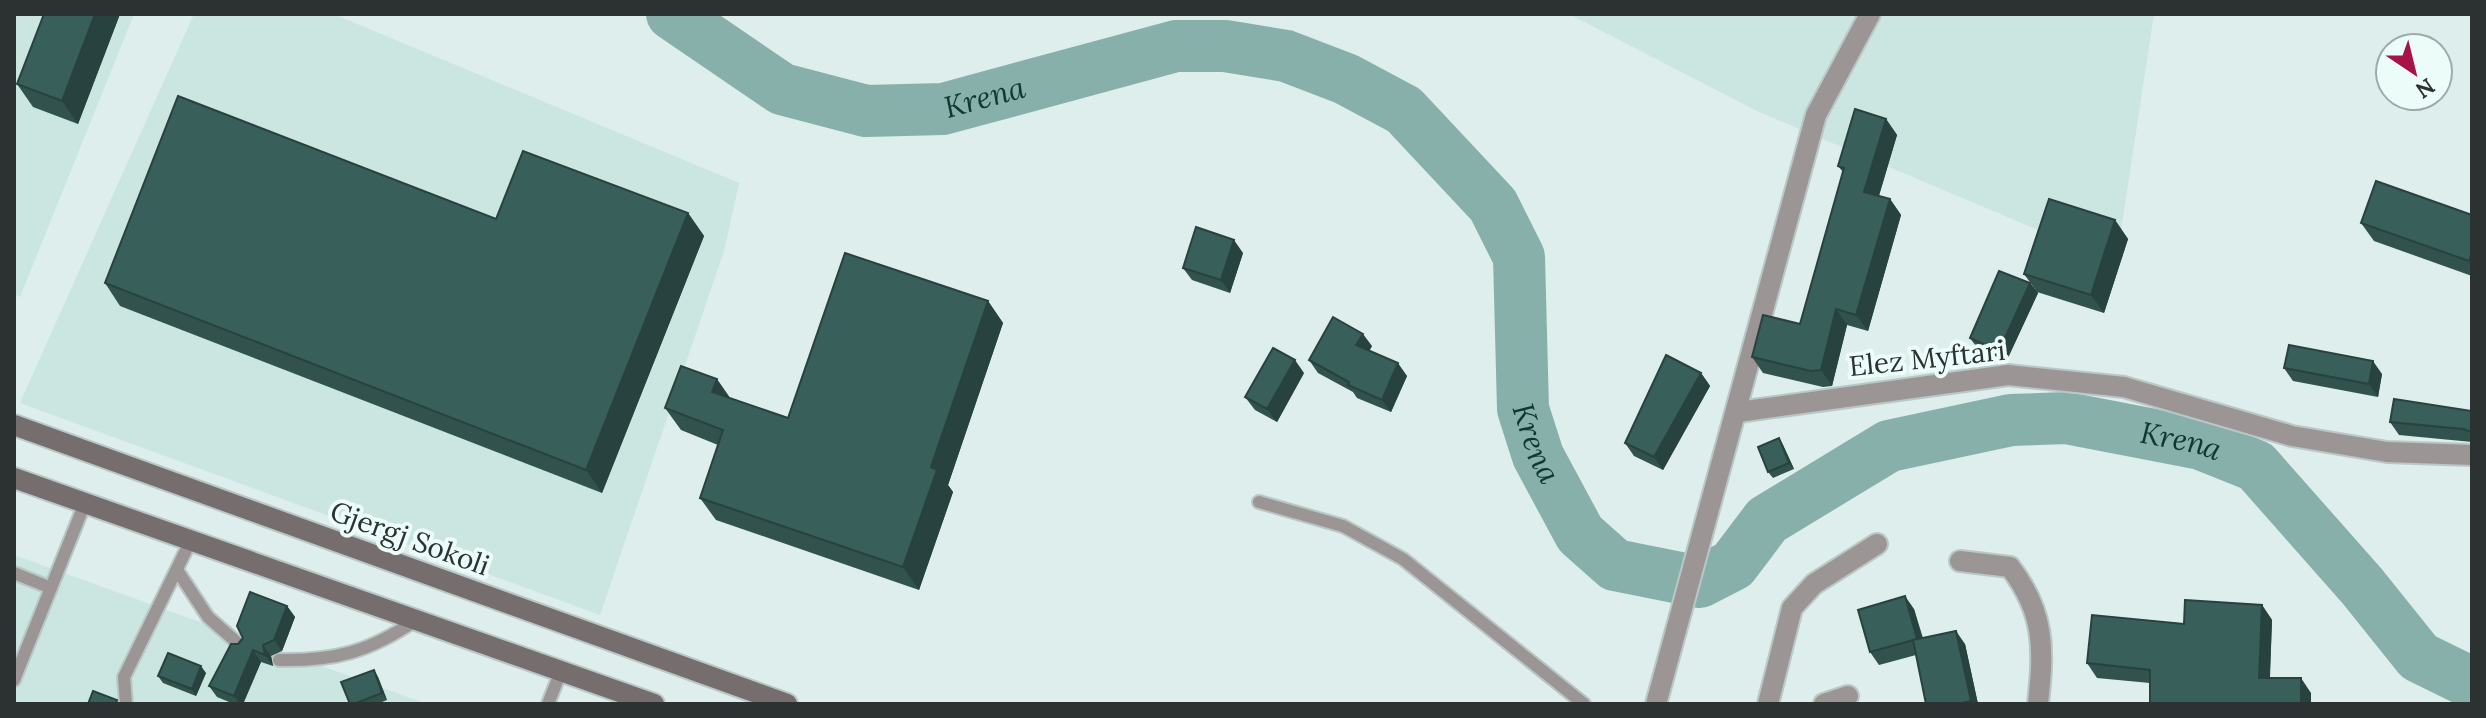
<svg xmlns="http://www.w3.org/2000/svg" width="2486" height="718" font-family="Lora,serif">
	<rect width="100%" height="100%" fill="#ddeeec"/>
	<g fill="#cbe5e1">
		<path d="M14 14H134L20 297 14 294Z"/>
		<path d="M194 14H333L739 183 724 251 600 615 20 403Z"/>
		<path d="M1569 14H2154L2116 263 1757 111Z"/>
		<path d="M14 555 427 704H14Z"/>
	</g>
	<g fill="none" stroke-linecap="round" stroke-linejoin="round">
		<path stroke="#88b0ab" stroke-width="52" id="s1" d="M672 14 782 89 866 111 943 109 1176 46H1225L1286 56 1346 79 1404 110 1493 205 1519 257 1523 409 1538 456 1580 534 1615 565 1700 582 1733 565 1767 520 1889 446 2011 420 2066 418 2201 444 2256 466 2362 586 2419 657 2472 683"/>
		<g stroke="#b9c8c7" stroke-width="16">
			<g id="lane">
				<path d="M1259 502 1343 526 1403 559 1584 704"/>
				<path d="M177 570 208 617 242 647"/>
				<path d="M14 573 51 588"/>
				<path d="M279 660C335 661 369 652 416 620"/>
				<path d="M14 680 85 503"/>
				<path d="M126 704 124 677 191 540"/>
				<path d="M548 704 561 671"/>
			</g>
		</g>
		<g stroke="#b9c8c7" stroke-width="24">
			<g id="street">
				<path d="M1738 412 2008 375 2124 387 2292 436 2387 452 2472 455"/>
				<path d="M1960 561 2010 567C2045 613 2044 648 2038 704"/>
				<path d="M1656 704 1816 115 1870 14"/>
				<path d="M1768 704 1792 608 1814 584 1877 544"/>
				<path d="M1824 704 1848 696"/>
			</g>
		</g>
		<g stroke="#b9c8c7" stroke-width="24">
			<g id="secondary">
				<path d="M14 425 787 704"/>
				<path d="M14 478 654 704"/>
			</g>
		</g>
		<use href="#lane" stroke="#9c9596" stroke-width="12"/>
		<use href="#street" stroke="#9c9596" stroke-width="20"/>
		<use href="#secondary" stroke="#766d6e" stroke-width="20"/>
	</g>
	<g fill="#31524d">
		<path d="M44 14H120L78 124 33 107 17 84Z"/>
		<path d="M1886 119 1897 135 1879 196 1890 199 1901 215 1868 331 1847 325 1832 386 1823 387 1763 373 1752 357 1800 324 1843 172 1838 166Z"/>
		<path d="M688 213 704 236 602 493 120 306 105 283 496 219Z"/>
		<path d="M2472 215V276L2374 241 2361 223Z"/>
		<path d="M2115 220 2128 239 2104 313 2037 292 2024 274Z"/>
		<path d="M1243 253 1230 293 1192 280 1183 268Z"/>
		<path d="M2030 283 2038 293 2006 362 1978 349 1970 338Z"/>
		<path d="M988 301 1003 323 948 485 953 492 919 590 716 520 700 498 718 445 681 430 665 408 730 398 788 418Z"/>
		<path d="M1372 346 1369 351 1407 376 1391 412 1357 398 1353 392 1318 373 1309 360Z"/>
		<path d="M2284 368 2382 374 2378 397 2293 381Z"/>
		<path d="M1304 373 1277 422 1255 410 1245 397Z"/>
		<path d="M1701 373 1710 386 1663 470 1634 456 1625 443Z"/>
		<path d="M2472 411V442L2399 435 2390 422Z"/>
		<path d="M1779 438 1783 445 1794 469 1773 478 1768 472Z"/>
		<path d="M2262 605 2272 620 2270 678 2311 693 2150 683 2097 678 2087 663 2184 624Z"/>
		<path d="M287 606 295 617 282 651 271 656 273 666 261 662 243 704H234L217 697 209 686 238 644Z"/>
		<path d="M1914 609 1923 638 1965 644 1978 704H1926L1916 655 1879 665 1870 652Z"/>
		<path d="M374 670 378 677 387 700 377 704H350Z"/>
		<path d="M206 673 196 696 163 683 158 676Z"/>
	</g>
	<g fill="#28423f">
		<path d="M95 14H120L78 124 62 101Z"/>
		<path d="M1886 119 1897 135 1875 208 1864 192Z"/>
		<path d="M1890 199 1901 215 1868 331 1856 315Z"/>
		<path d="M688 213 704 236 602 493 586 470Z"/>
		<path d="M2115 220 2128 239 2104 313 2091 295Z"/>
		<path d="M1234 240 1243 253 1230 293 1221 280Z"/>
		<path d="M2030 283 2038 293 2006 362 1999 351Z"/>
		<path d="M988 301 1003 323 948 485 953 492 919 590 903 567 931 467Z"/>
		<path d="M1836 309 1847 325 1832 386 1821 370Z"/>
		<path d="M1363 334 1372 346 1365 358 1356 345Z"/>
		<path d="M1295 360 1304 373 1277 422 1267 409Z"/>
		<path d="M2373 361 2382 374 2378 397 2369 384Z"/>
		<path d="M1398 363 1407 376 1391 412 1382 400Z"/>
		<path d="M1701 373 1710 386 1663 470 1654 457Z"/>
		<path d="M717 379 733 402 712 392Z"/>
		<path d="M1779 438 1783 445 1794 469 1789 463Z"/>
		<path d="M1905 596 1914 609 1926 652 1917 639Z"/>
		<path d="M2262 605 2272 620 2269 693 2259 678Z"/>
		<path d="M287 606 295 617 282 651 274 640Z"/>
		<path d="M1956 631 1965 644 1978 704H1973L1971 701Z"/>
		<path d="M263 645 271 656 273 666 265 655Z"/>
		<path d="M253 650 261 662 243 704H240L234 696Z"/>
		<path d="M201 666 206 673 196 696 192 689Z"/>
		<path d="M374 670 378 677 387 700 382 693Z"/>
		<path d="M2301 678 2311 693V704H2301Z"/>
	</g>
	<g fill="#395f5a" stroke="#28423f" stroke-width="2">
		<path d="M44 14H95L62 101 17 84Z"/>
		<path d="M178 96 496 219 523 151 688 213 586 470 105 283Z"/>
		<path d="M1855 109 1886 119 1864 192 1890 199 1856 315 1836 309 1821 370 1811 371 1752 357 1763 315 1800 324 1844 168 1838 166Z"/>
		<path d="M2376 181 2472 215V253L2469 261 2361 223Z"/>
		<path d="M2049 199 2115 220 2091 295 2024 274Z"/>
		<path d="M1196 227 1234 240 1221 280 1183 268Z"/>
		<path d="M845 253 988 301 931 467 937 470 903 567 700 498 723 430 665 408 681 366 717 379 712 392 788 418Z"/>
		<path d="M1999 271 2030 283 1999 351 1970 338Z"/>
		<path d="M1333 317 1363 334 1356 345 1398 363 1382 400 1348 385 1349 382 1309 360Z"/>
		<path d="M2289 345 2373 361 2369 384 2284 368Z"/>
		<path d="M1273 348 1295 360 1267 409 1245 397Z"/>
		<path d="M1666 355 1701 373 1654 457 1625 443Z"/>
		<path d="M2394 399 2472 411V432L2463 429 2390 422Z"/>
		<path d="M1779 438 1789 463 1768 472 1758 447Z"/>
		<path d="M250 592 287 606 274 640 263 645 265 655 253 650 234 696 209 686 231 644H238L243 638 237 626Z"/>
		<path d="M1905 596 1917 639 1870 652 1858 610Z"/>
		<path d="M2185 600 2262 605 2259 678H2301V704H2150V670L2087 663 2092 615 2184 624Z"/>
		<path d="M1956 631 1971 701 1958 704H1926L1913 640Z"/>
		<path d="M168 653 201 666 192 689 158 676Z"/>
		<path d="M374 670 382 693 354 704H350L341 682Z"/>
		<path d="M93 691 117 700 116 704H88Z"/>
	</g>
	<g text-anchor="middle" stroke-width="8" stroke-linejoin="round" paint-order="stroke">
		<g font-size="28" fill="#2b3231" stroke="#ebfcf9">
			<text transform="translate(1927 358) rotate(-6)" y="10">Elez Myftari</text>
			<text transform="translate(410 538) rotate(20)" y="10">Gjergj Sokoli</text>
		</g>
		<g font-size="30" font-style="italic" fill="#103734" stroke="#ebfcf9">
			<text dy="10" stroke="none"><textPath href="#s1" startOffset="340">Krena</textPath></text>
			<text dy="10" stroke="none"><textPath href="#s1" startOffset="1156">Krena</textPath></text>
			<text dy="10" stroke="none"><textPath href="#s1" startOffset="1924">Krena</textPath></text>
		</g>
	</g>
	<rect width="2486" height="718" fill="none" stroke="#2b3231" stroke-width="32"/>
	<g transform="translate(2414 72) rotate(145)"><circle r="38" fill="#ebfcf9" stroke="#9eaba9" stroke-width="2"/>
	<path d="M0-6L14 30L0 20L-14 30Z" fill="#a81347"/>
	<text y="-12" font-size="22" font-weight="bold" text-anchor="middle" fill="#2b3231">N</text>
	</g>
</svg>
